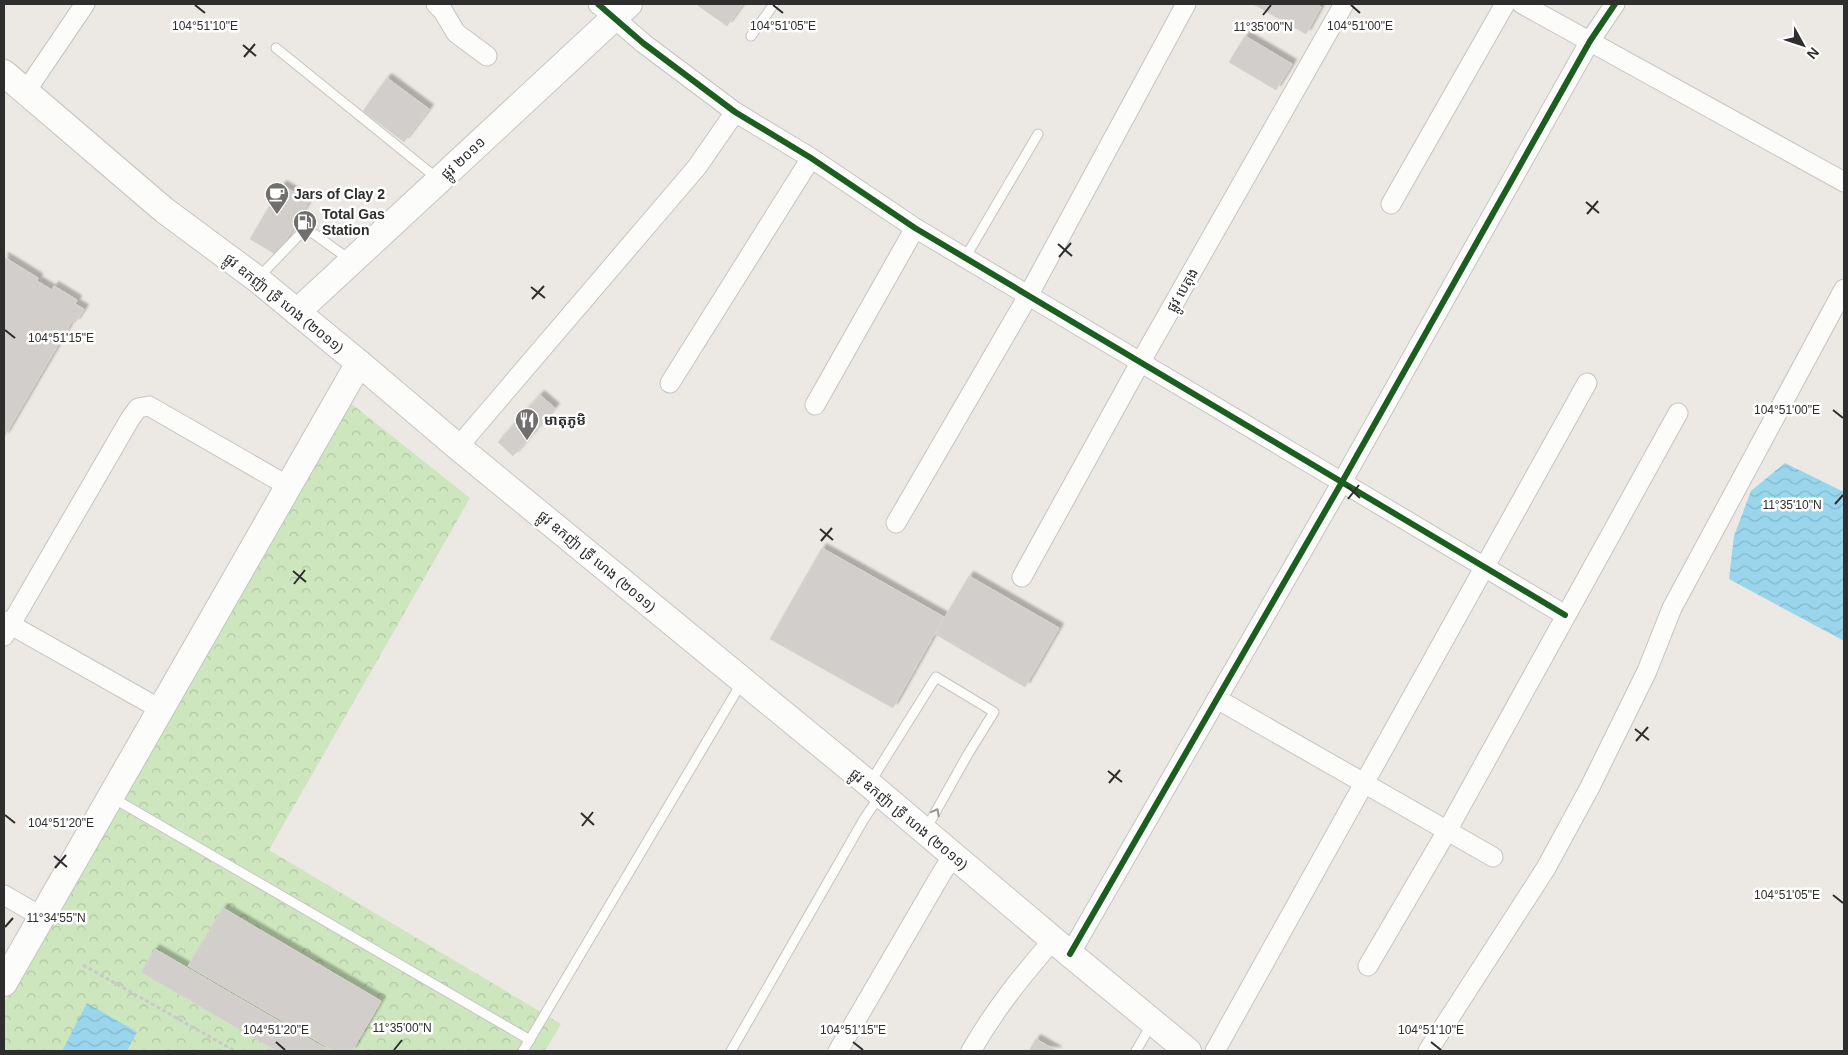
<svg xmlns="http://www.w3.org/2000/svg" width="1848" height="1055" font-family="Arial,'Noto Sans Khmer',sans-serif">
	<defs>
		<pattern id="park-crowns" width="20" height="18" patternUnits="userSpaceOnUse" patternTransform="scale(1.25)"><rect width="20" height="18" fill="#cee6be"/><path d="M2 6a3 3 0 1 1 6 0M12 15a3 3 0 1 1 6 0" fill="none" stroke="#b1c6a4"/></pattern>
		<pattern id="water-waves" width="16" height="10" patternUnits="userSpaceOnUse" patternTransform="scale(1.25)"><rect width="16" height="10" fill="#99d6ec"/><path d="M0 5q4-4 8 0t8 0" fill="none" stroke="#84b8cb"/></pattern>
		<filter id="shadow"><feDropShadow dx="4.5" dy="-4.5" stdDeviation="1" flood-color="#0004"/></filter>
	</defs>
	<rect width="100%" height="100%" fill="#ece8e4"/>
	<path fill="url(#park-crowns)" d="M348 401 470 498 269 850 561 1024 545 1051H4V1003Z"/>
	<g fill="url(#water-waves)">
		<path d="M1785 463 1844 492V641L1729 579 1734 536 1751 491Z"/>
		<path d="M87 1003 137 1032 127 1051H62Z"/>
	</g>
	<g fill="#d1cecb" stroke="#d7d4d0" filter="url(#shadow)">
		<path d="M696 4H743L727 26Z"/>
		<path d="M1253 4H1316L1321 7 1306 34Z"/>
		<path d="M1245 36 1292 64 1276 90 1229 62Z"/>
		<path d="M387 78 429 109 404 142 363 111Z"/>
		<path d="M282 185 309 201 277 255 250 239Z"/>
		<path d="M4 257 38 278 37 281 52 290 54 286 77 300 75 304 84 309 75 323 72 321 4 437Z"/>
		<path d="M540 395 555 408 513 456 498 442Z"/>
		<path d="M822 548 944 617 893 708 770 639Z"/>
		<path d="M969 576 1059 628 1025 687 935 634Z"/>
		<path d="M223 908 381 1001 352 1051H334L188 966Z"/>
		<path d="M155 949 330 1051H277L141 972Z"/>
		<path d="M1036 1039 1057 1051H1029Z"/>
	</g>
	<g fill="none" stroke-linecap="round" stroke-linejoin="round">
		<g stroke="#c5c4c5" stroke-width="11">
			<g id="service">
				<path d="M751 36 774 4"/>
				<path d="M276 48 438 179"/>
				<path d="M965 258 1038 134"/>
				<path d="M259 277 306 228 350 260"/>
				<path d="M871 781 936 677 994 712 968 754 926 829"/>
				<path d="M113 798 530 1040"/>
				<path d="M523 1051 742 682"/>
				<path d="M731 1051 864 819 879 797"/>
				<path d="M1136 1051 1151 1025"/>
			</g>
		</g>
		<g stroke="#c5c4c5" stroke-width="21">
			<g id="minor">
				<path d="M436 4 443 11 456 33 487 56"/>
				<path d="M598 4 643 43 735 112 811 158 915 228 1565 615"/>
				<path d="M1522 4 1844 182"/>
				<path d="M26 91 85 4"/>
				<path d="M1391 204 1505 4"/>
				<path d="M670 383 811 158"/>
				<path d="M815 405 915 228"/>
				<path d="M458 447 697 167 735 112"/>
				<path d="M896 523 1028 296 1186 4"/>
				<path d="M1022 577 1140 363 1344 4"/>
				<path d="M4 621 160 709"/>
				<path d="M4 636 130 419 138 408 149 406 288 486"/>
				<path d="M1217 699 1493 857"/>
				<path d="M4 895 42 917"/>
				<path d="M1070 954 1342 482 1590 41 1615 4"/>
				<path d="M1368 966 1447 831 1678 413"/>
				<path d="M838 1051 940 876 953 855"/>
				<path d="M971 1051C995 1009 1021 977 1053 940"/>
				<path d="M1215 1051 1587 383"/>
				<path d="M1428 1051 1546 868 1590 787 1647 671 1672 608 1844 289"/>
			</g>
		</g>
		<g stroke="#c5c4c5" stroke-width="28">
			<g id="secondary">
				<path d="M4 73 164 210 257 279 359 363 458 447 869 784 1070 954 1188 1051"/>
				<path d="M297 312 629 4"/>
				<path d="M4 983 359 363"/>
			</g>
		</g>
		<path stroke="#c9c9c8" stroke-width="3" stroke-dasharray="4 2.5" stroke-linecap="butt" d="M83 965 235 1051"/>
		<use href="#service" stroke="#fcfcfb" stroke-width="9"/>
		<use href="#minor" stroke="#fcfcfb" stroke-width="19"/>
		<use href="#secondary" stroke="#fcfcfb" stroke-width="26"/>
		<g stroke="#fff" stroke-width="9">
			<g id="cycleway">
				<path d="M598 4 643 43 735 112 811 158 915 228 1565 615"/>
				<path d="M1070 954 1342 482 1590 41 1615 4"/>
			</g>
		</g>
		<use href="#cycleway" stroke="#1b5e20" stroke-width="6"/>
	</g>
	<defs><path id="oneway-chevron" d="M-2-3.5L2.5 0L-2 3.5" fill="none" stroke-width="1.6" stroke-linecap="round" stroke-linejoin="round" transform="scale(1.25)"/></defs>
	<use stroke="#959594" href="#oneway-chevron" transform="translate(936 812) rotate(-62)"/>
	<path fill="none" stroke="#2e2e2e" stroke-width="2" d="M195 5 205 13M773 5 783 13M1351 5 1360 13M1263 15 1271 5M243 45 256 56M244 57 255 44M1586 202 1599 213M1587 214 1598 201M1058 244 1072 256M1059 257 1071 243M531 287 545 298M532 299 544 286M5 330 15 338M1833 410 1843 418M1347 486 1360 498M1348 499 1359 485M1835 504 1843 495M820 529 833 540M821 541 832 528M293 571 306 582M294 584 305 570M1635 729 1649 740M1636 741 1648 727M1108 771 1122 782M1109 783 1120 770M581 813 594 825M5 815 15 823M582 826 593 812M54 856 67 867M55 868 66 855M1833 895 1843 903M5 927 13 918M276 1042 285 1050M853 1042 863 1050M1431 1042 1441 1050M394 1050 402 1040"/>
	<defs>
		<g id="cafe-pin" transform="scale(1.25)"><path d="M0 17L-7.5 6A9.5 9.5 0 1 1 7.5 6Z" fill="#706f6e" stroke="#fff"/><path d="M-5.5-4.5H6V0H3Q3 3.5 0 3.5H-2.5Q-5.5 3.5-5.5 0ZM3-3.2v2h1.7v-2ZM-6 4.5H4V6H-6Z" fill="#fff"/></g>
		<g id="fuel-pin" transform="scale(1.25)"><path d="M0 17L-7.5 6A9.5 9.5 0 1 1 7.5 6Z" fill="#706f6e" stroke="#fff"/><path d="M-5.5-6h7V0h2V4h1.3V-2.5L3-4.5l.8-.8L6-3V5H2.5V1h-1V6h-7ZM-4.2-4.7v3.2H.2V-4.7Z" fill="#fff"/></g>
		<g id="restaurant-pin" transform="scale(1.25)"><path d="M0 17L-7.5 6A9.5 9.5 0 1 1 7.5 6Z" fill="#706f6e" stroke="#fff"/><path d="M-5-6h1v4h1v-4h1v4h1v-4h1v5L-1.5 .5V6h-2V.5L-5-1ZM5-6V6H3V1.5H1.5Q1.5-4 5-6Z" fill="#fff"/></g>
	</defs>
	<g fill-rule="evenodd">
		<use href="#cafe-pin" x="277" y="194"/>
		<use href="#fuel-pin" x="305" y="222"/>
		<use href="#restaurant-pin" x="527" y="420"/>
	</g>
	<g text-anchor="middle" stroke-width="5" stroke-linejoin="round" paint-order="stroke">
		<g font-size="14" fill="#2e2e2e" stroke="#fff">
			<text transform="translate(463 158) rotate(-43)" y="5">ផ្លូវ ២០១១</text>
			<text transform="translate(1182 290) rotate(-60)" y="5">ផ្លូវ បេតុង</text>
			<text transform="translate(284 303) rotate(39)" y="5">ផ្លូវ ឧកញ៉ា ទ្រី ហេង (២០១១)</text>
			<text transform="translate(597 561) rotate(40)" y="5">ផ្លូវ ឧកញ៉ា ទ្រី ហេង (២០១១)</text>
			<text transform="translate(909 819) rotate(40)" y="5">ផ្លូវ ឧកញ៉ា ទ្រី ហេង (២០១១)</text>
		</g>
		<g font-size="14" font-weight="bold" fill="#2e2e2e" stroke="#fff" text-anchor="start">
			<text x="294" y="199">Jars of Clay 2</text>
			<text x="322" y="219">Total Gas<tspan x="322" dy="16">Station</tspan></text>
			<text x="544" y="425">មាតុភូមិ</text>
		</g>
	</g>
	<g font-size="12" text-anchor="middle" fill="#2e2e2e" stroke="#fff" stroke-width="5" stroke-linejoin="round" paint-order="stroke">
		<text x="205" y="30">104°51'10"E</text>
		<text x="783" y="30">104°51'05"E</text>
		<text x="1360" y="30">104°51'00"E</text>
		<text x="1263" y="31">11°35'00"N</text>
		<text x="61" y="342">104°51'15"E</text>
		<text x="1787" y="414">104°51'00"E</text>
		<text x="1792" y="509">11°35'10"N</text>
		<text x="61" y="827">104°51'20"E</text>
		<text x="1787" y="899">104°51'05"E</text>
		<text x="56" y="922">11°34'55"N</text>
		<text x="402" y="1032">11°35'00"N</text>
		<text x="276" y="1034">104°51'20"E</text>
		<text x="853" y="1034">104°51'15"E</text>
		<text x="1431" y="1034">104°51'10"E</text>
	</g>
	<rect width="1848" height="1055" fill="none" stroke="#2e2e2e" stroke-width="10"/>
	<g transform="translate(1803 45) rotate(130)" stroke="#ffffff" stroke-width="4" paint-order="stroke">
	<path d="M0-4L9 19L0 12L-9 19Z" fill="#2e2e2e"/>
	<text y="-8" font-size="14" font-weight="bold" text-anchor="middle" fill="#2e2e2e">N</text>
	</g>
</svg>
